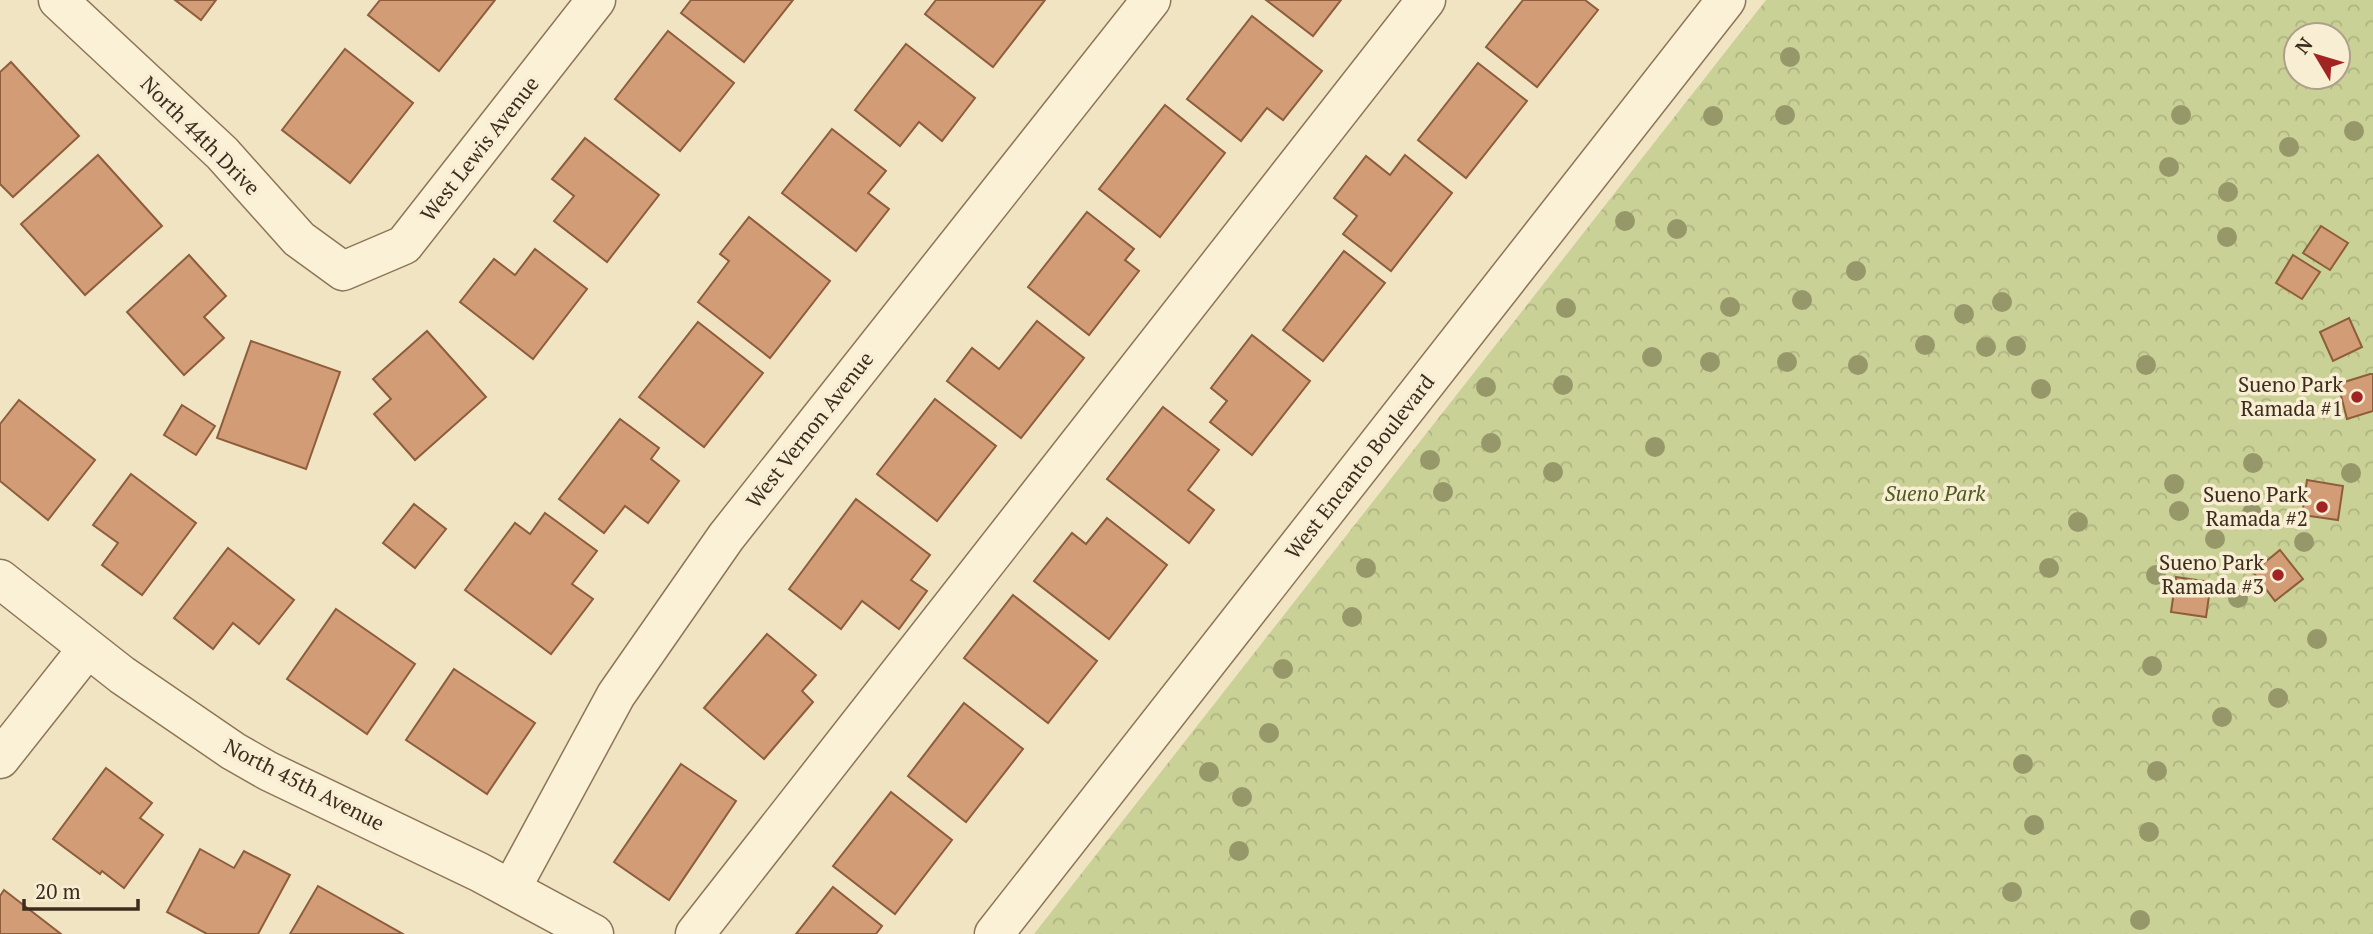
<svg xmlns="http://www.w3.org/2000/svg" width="2373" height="934" font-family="'PT Serif',serif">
	<defs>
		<pattern id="park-crowns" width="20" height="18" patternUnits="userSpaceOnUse" patternTransform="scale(1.75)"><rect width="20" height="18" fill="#c9d196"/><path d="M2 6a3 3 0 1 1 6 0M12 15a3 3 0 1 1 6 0" fill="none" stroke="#aeb481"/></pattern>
	</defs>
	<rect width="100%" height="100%" fill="#f1e4c3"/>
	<path fill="url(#park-crowns)" fill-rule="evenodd" d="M1766 0H2373V934H1034ZM2296 35H2338V77H2296Z"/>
	<g fill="#d29d76" stroke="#8e5d3c" stroke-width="2">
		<path d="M175 0H216L201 20Z"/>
		<path d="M380 0H495L439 71 368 15Z"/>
		<path d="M691 0H793L744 62 681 13Z"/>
		<path d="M936 0H1045L993 67 925 14Z"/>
		<path d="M1266 0H1341L1313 36Z"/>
		<path d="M1523 0H1585L1598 10 1537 87 1486 47Z"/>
		<path d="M1252 16 1322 71 1283 120 1267 108 1241 141 1187 99Z"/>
		<path d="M668 31 734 83 680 151 615 99Z"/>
		<path d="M906 44 975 98 942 141 919 122 900 146 855 110Z"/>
		<path d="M345 49 413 103 350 183 282 130Z"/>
		<path d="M11 62 79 136 13 197 0 184V72Z"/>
		<path d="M1478 63 1527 101 1466 178 1418 140Z"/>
		<path d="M1165 105 1225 153 1160 237 1099 189Z"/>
		<path d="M832 129 886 171 868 193 889 209 856 251 782 193Z"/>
		<path d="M585 138 659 195 607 262 554 221 574 196 552 179Z"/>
		<path d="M98 155 162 226 85 295 21 224Z"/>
		<path d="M1405 155 1452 193 1391 271 1343 234 1357 216 1334 198 1366 156 1390 175Z"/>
		<path d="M1087 212 1134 249 1125 260 1139 271 1089 335 1028 287Z"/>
		<path d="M749 217 830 281 770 358 698 302 729 261 720 254Z"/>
		<path d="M2321 226 2348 243 2330 270 2303 253Z"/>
		<path d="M535 249 587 289 533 359 460 302 494 259 515 275Z"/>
		<path d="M1344 251 1385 283 1323 361 1283 330Z"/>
		<path d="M189 255 226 296 204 317 224 338 184 375 127 312Z"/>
		<path d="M2293 255 2320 272 2302 299 2276 283Z"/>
		<path d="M2349 318 2362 347 2333 361 2320 332Z"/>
		<path d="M1037 321 1084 358 1021 438 947 381 972 348 999 369Z"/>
		<path d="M698 322 763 373 704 447 639 397Z"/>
		<path d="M427 331 486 397 415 460 374 414 391 399 373 379Z"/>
		<path d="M1252 335 1310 381 1252 455 1210 422 1227 401 1211 388Z"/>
		<path d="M251 341 340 372 306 469 217 438Z"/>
		<path d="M2370 374H2373V411L2347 419 2338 384Z"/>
		<path d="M935 399 996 446 937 521 877 474Z"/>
		<path d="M19 400 95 460 48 520 0 481V424Z"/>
		<path d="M182 405 215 426 196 455 164 435Z"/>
		<path d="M1163 407 1219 450 1188 490 1214 510 1189 543 1107 479Z"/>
		<path d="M620 419 659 448 651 459 679 481 648 523 625 506 604 533 559 499Z"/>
		<path d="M131 474 196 523 142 595 102 565 118 543 93 525Z"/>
		<path d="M2307 480 2343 486 2338 520 2302 515Z"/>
		<path d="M856 499 930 555 911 580 927 591 899 629 862 601 841 629 789 589Z"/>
		<path d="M414 504 446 529 415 568 383 543Z"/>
		<path d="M545 513 597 551 572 584 593 599 551 654 465 590 515 523 530 534Z"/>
		<path d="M1107 518 1167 565 1109 639 1034 581 1072 533 1086 544Z"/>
		<path d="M228 548 294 600 259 644 233 623 213 649 174 618Z"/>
		<path d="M2280 550 2303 579 2275 601 2253 572Z"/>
		<path d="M2176 577 2211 582 2206 617 2171 612Z"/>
		<path d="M1013 595 1097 661 1048 723 964 658Z"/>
		<path d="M336 609 415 664 367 734 287 679Z"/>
		<path d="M767 634 816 675 802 691 813 702 764 759 704 708Z"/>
		<path d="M454 669 535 723 487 794 406 740Z"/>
		<path d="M964 703 1023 749 966 822 908 776Z"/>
		<path d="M681 764 736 801 669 900 614 862Z"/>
		<path d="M106 768 152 803 140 818 163 835 124 888 102 871 100 874 53 839Z"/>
		<path d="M891 792 952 840 895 914 833 866Z"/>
		<path d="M200 849 234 868 244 851 290 875 258 934H207L167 912Z"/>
		<path d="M318 886 403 934H290Z"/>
		<path d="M833 887 882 926 876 934H796Z"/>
		<path d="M4 890 61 934H0V896Z"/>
	</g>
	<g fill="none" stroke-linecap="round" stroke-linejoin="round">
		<g stroke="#8d7558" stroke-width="41">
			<g id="minor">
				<path d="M58 0 222 153 299 239 343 271 404 245 596 0"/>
				<path d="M0 579 122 675 233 751 268 771 479 872 594 934"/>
				<path d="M0 759 87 649"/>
				<path d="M511 889 616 695 726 537 1151 0"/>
				<path d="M695 934 1426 0"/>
				<path d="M994 934 1726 0"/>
			</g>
		</g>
		<use href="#minor" stroke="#fbf1d7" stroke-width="38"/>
	</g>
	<g fill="#96986a">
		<circle cx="1790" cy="57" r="10"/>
		<circle cx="1785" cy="115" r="10"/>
		<circle cx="2181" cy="115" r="10"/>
		<circle cx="1713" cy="116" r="10"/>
		<circle cx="2354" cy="131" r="10"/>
		<circle cx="2289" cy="147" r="10"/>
		<circle cx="2169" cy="167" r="10"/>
		<circle cx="2228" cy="192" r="10"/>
		<circle cx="1625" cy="221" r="10"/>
		<circle cx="1677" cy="229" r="10"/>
		<circle cx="2227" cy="237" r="10"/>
		<circle cx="1856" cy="271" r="10"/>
		<circle cx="1802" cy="300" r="10"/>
		<circle cx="2002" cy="302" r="10"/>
		<circle cx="1730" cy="307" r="10"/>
		<circle cx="1566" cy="308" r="10"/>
		<circle cx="1964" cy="314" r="10"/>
		<circle cx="1925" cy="345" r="10"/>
		<circle cx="2016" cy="346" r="10"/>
		<circle cx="1986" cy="347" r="10"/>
		<circle cx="1652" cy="357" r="10"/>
		<circle cx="1710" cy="362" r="10"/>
		<circle cx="1787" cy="362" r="10"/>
		<circle cx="1858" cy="365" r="10"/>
		<circle cx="2146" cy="365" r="10"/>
		<circle cx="1563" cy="385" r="10"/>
		<circle cx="1486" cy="387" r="10"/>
		<circle cx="2041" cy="389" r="10"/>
		<circle cx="1491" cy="443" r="10"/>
		<circle cx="1655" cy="447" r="10"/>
		<circle cx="1430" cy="460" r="10"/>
		<circle cx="2253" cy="463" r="10"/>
		<circle cx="1553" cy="472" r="10"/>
		<circle cx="2351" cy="473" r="10"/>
		<circle cx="2174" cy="484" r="10"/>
		<circle cx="1443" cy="492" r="10"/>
		<circle cx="2179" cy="511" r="10"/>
		<circle cx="2252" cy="513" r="10"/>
		<circle cx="2078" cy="522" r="10"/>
		<circle cx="2215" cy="539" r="10"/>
		<circle cx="2304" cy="542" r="10"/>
		<circle cx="1366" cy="568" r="10"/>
		<circle cx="2049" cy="568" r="10"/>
		<circle cx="2156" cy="575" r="10"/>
		<circle cx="2238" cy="598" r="10"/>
		<circle cx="1352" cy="617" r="10"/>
		<circle cx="2317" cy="639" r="10"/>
		<circle cx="2152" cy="666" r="10"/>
		<circle cx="1283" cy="669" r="10"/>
		<circle cx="2278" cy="698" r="10"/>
		<circle cx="2222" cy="717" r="10"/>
		<circle cx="1269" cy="733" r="10"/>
		<circle cx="2023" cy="764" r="10"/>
		<circle cx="2157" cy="771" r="10"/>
		<circle cx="1209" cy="772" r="10"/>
		<circle cx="1242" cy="797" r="10"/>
		<circle cx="2034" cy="825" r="10"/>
		<circle cx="2149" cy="832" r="10"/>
		<circle cx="1239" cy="851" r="10"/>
		<circle cx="2012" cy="892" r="10"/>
		<circle cx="2140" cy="920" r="10"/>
	</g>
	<g fill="#a12423" stroke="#f8eed3" stroke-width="2.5">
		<circle cx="2357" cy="397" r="7"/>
		<circle cx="2322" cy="507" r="7"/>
		<circle cx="2278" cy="575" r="7"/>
	</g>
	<g text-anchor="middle" stroke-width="7" stroke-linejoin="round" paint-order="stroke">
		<g font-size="21" fill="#3c2c1d" stroke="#f8eed3">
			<text transform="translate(200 136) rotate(45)" y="7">North 44th Drive</text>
			<text transform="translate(480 149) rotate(-52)" y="7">West Lewis Avenue</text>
			<text transform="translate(810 430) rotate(-52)" y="7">West Vernon Avenue</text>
			<text transform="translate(1360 467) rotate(-52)" y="7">West Encanto Boulevard</text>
			<text transform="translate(304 785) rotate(27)" y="7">North 45th Avenue</text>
		</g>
		<g font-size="21" fill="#3c2c1d" stroke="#f8eed3" text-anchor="end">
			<text x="2343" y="392">Sueno Park<tspan x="2343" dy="24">Ramada #1</tspan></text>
			<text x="2308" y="502">Sueno Park<tspan x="2308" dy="24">Ramada #2</tspan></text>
			<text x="2264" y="570">Sueno Park<tspan x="2264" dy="24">Ramada #3</tspan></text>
		</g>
		<g font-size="21" font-style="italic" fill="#4c5a22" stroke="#f8eed3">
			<text x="1935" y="501">Sueno Park</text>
		</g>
	</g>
	<g transform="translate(2317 56) rotate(308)"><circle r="33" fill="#f8eed3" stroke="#ada08a" stroke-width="2"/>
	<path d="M0-5L12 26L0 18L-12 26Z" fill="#a12423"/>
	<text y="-10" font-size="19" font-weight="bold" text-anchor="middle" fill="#3c2c1d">N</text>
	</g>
	<path d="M24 899v10h114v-10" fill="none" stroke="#3c2c1d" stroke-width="3.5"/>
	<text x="35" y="899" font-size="21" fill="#3c2c1d" stroke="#f8eed3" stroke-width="5" paint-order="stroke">20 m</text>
</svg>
